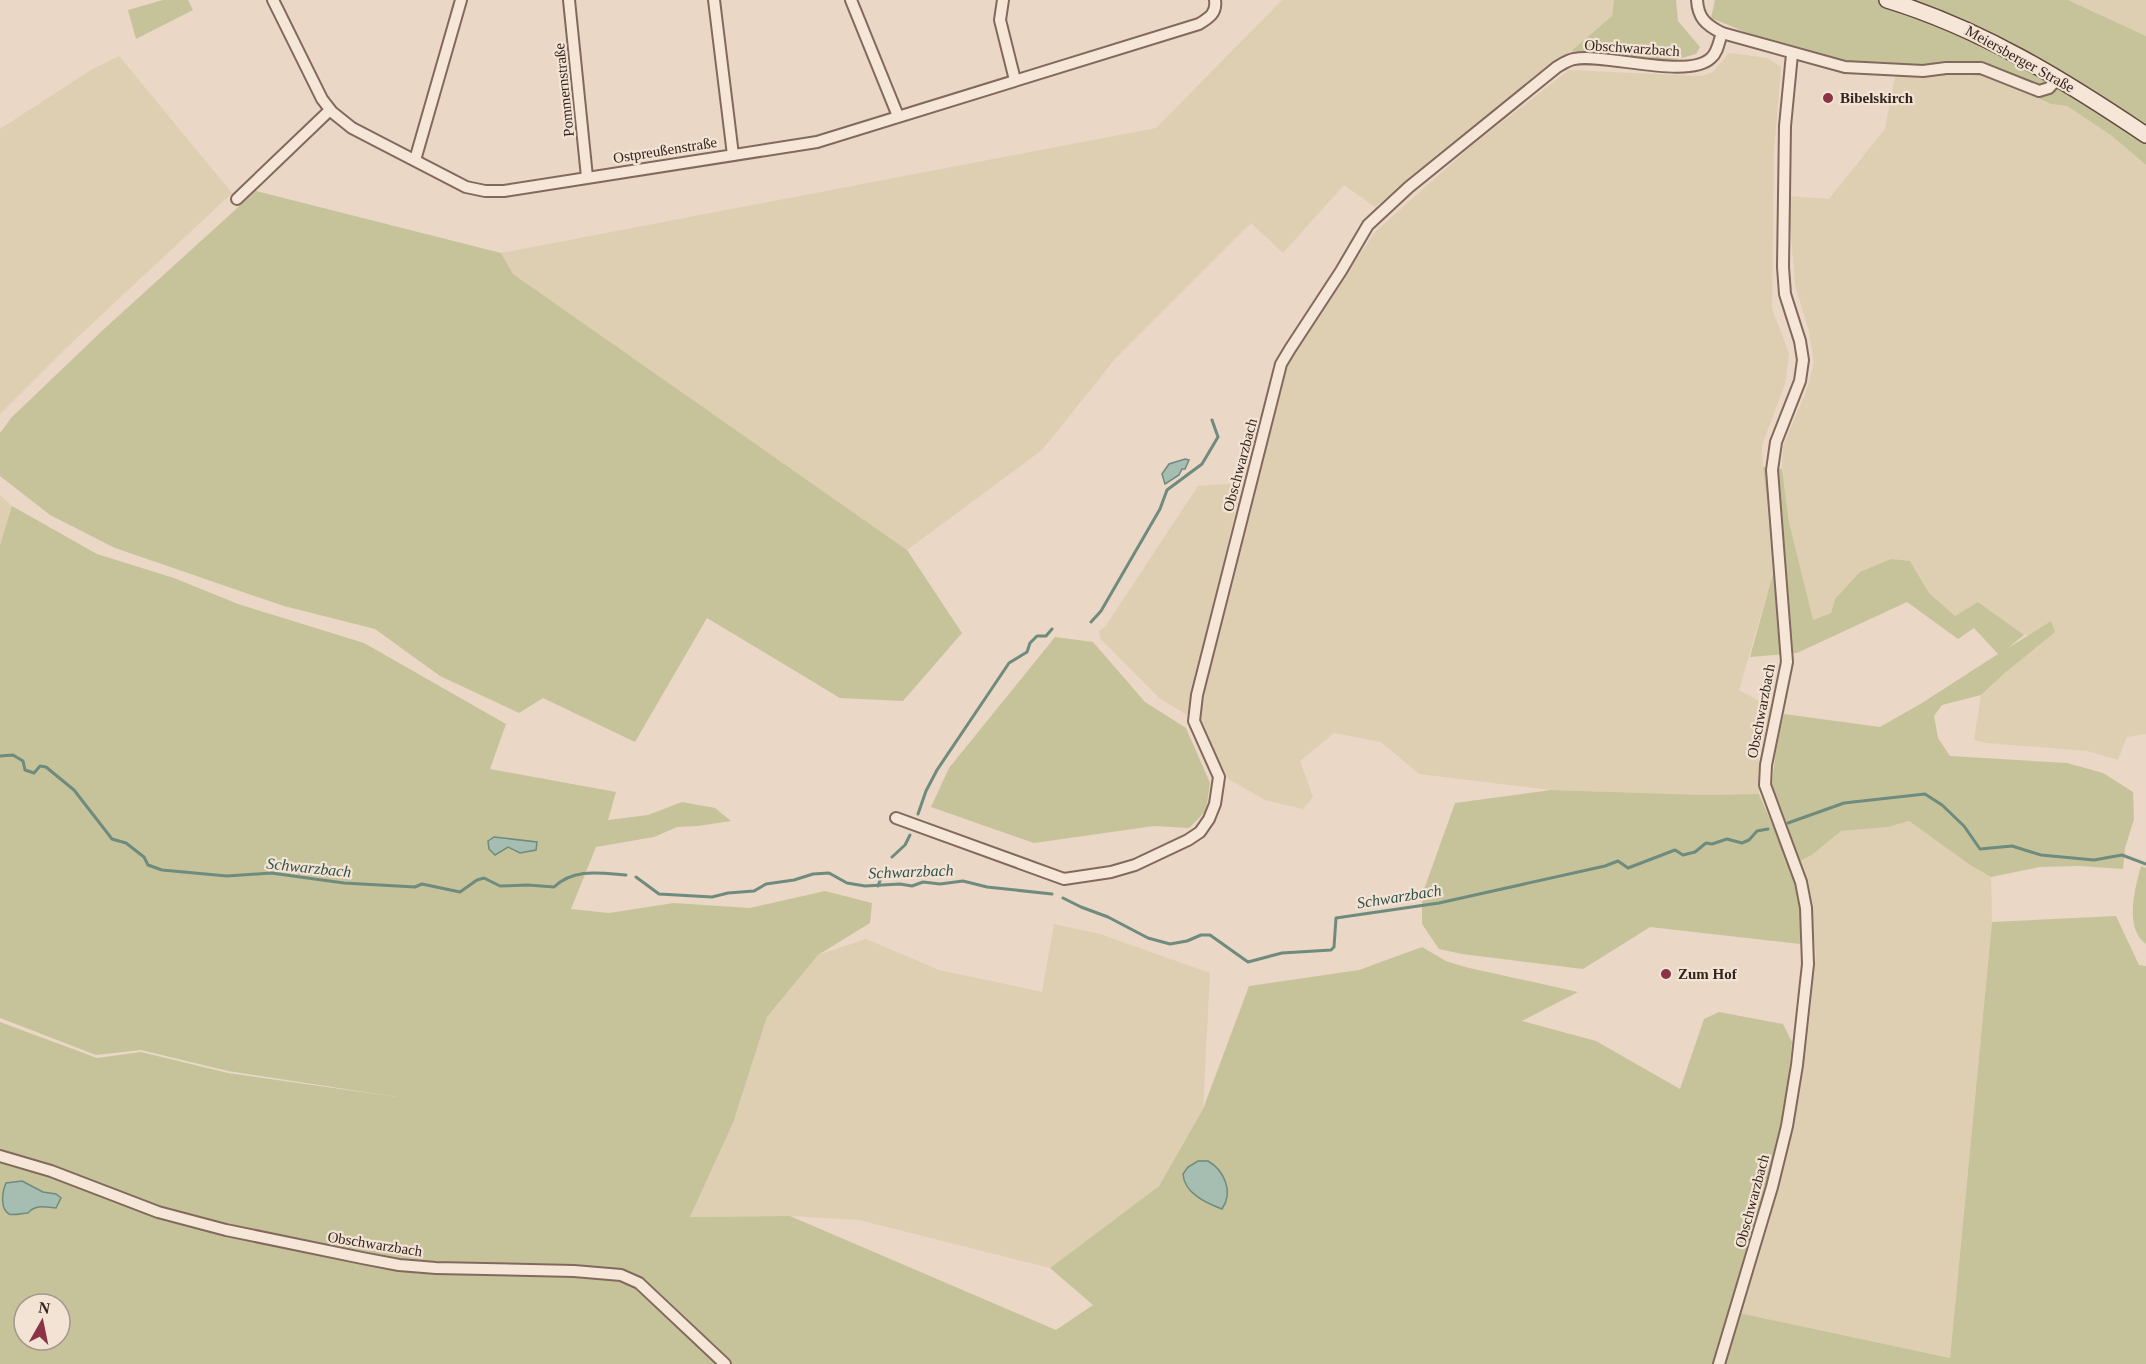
<svg xmlns="http://www.w3.org/2000/svg" width="2146" height="1364" font-family="Georgia,serif">
	<rect width="100%" height="100%" fill="#ead7c5"/>
	<g fill="#decfb3">
		<path d="M1282 0H1614L1612 16 1563 57 1375 207 1344 185 1283 253 1251 223 1115 359 1042 450 907 550 513 274 501 253 1156 128Z"/>
		<path d="M2068 0H2146V36Z"/>
		<path d="M1729 53 1767 58 1781 67 1774 153 1772 309 1789 353 1785 384 1762 445 1763 467 1775 566 1739 690 1771 708 1759 755V794L1704 795 1551 790 1419 774 1381 742 1334 733 1300 761 1313 797 1303 809 1265 800 1227 778 1200 718 1208 672 1287 365 1374 233 1470 147 1569 70 1701 76 1713 72Z"/>
		<path d="M119 56 232 193 66 348 0 414V129L91 70Z"/>
		<path d="M1969 75 1996 78 2051 104 2067 106 2112 136 2146 165V734L2127 737 2118 760 2087 751 1987 743 1974 740 1981 695 2006 672 2054 632 2051 621 2029 635H2024L1978 602 1955 616 1929 593 1910 561 1835 599 1831 613 1812 621 1789 522 1782 469 1783 446 1807 389 1814 363 1809 332 1795 285 1788 196 1829 199 1885 129 1895 76Z"/>
		<path d="M1242 483 1187 715 1159 698 1100 638 1099 631 1105 627 1198 486Z"/>
		<path d="M0 495 12 506 0 545Z"/>
		<path d="M1909 821 1970 865 1991 877 1992 922 1950 1358 1739 1313 1781 1172 1809 1022 1816 955 1810 900 1800 861 1812 855 1841 831 1888 827Z"/>
		<path d="M1054 924 1100 934 1210 973 1203 1109 1159 1186 1050 1268 859 1220 790 1216 690 1217 733 1123 767 1017 818 955 866 939 939 970 1042 992Z"/>
	</g>
	<g fill="#c6c39a" fill-rule="evenodd">
		<path d="M163 0H188L193 10 136 39 128 10Z"/>
		<path d="M1614 0H1676L1678 21 1700 47 1696 54 1671 61 1571 51 1612 16Z"/>
		<path d="M1715 0H2068L2146 36V165L2112 136 2067 106 2051 104 1996 78 1969 75 1895 76 1775 44 1711 18Z"/>
		<path d="M256 191 501 253 513 274 907 550 962 633 903 701 840 698 707 618 635 742 543 698 519 713 440 676 375 629 284 606 115 548 50 515 0 476V433L11 418 104 329Z"/>
		<path d="M1763 467 1782 469 1789 522 1813 620 1831 613 1835 599 1860 572 1891 559 1910 561 1929 593 1955 616 1978 602 2024 635 2008 648 2051 621 2055 632 2006 672 1981 695 1942 705 1934 716 1938 738 1950 756 2067 763 2103 773 2133 792 2134 819 2125 848 2123 869 2079 866 2040 867 1991 877 1970 865 1909 821 1888 827 1841 831 1812 855 1800 861 1772 784 1776 748 1784 714 1880 727 1922 703 1998 654 1974 628 1958 639 1907 602 1797 653 1750 657 1775 566Z"/>
		<path d="M12 506 97 554 174 578 238 604 364 643 506 724 490 769 616 792 608 820 648 815 682 802 715 808 731 821 698 826 677 827 654 837 596 847 571 909 609 913 674 903 750 908 825 891 872 903 870 923 818 955 767 1017 733 1123 690 1217 790 1216 1056 1330 1093 1305 1050 1268 1159 1186 1203 1109 1249 986 1359 970 1422 947 1446 961 1465 967 1578 992 1522 1021 1596 1041 1680 1089 1704 1019 1719 1012 1783 1024 1792 1042 1783 1128 1728 1328 1714 1364H0V1022L97 1058 141 1052 228 1073 397 1097 228 1071 141 1050 96 1055 0 1018V545ZM24 1304H60V1340H24Z"/>
		<path d="M1055 637 1093 642 1145 702 1186 728 1210 783 1206 811 1189 828 1154 826 1034 843 931 807 949 768Z"/>
		<path d="M1551 790 1704 795 1759 794 1797 881 1802 917 1800 944 1650 927 1583 969 1462 954 1439 949 1422 924V895L1455 803Z"/>
		<path d="M2141 866 2146 868V944C2124 928 2135 888 2141 866Z"/>
		<path d="M2116 916 2139 965 2146 966V1364H1722L1739 1313 1950 1358 1992 922Z"/>
	</g>
	<g fill="#a6bdb2" stroke="#6e8b7e" stroke-width="1.5">
		<path d="M1185 459 1189 460 1185 469H1182L1179 475 1165 484 1162 474 1169 464Z"/>
		<path d="M494 837 537 842 536 850 520 853 508 847 495 855 489 849 488 841Z"/>
		<path d="M1198 1161H1208C1224 1170 1234 1192 1222 1209 1206 1203 1184 1193 1183 1174L1188 1167Z"/>
		<path d="M22 1181 43 1192 56 1194 61 1198 56 1208C46 1207 35 1204 28 1213 23 1213 14 1216 9 1214 0 1209 2 1192 6 1183Z"/>
	</g>
	<g fill="none" stroke-linecap="round" stroke-linejoin="round">
		<g stroke="#6e8b7e" stroke-width="3">
			<path d="M1091 622 1101 611 1160 509 1167 490 1202 464 1218 437 1212 420"/>
			<path d="M0 756 13 755 23 761 25 770 34 773 40 766 46 767 74 790 112 839 126 843 144 857 148 865 162 870 227 876 271 873 344 883 415 887 422 884 460 892 477 880 484 878 500 886 528 885 554 887C574 868 600 873 626 875"/>
			<path d="M918 814 926 791 937 770 1009 663 1027 652 1030 643 1037 636H1046L1052 629"/>
			<path d="M1788 823 1844 803 1925 794 1942 805 1964 826 1980 849 2012 846 2041 855 2094 860 2122 855 2146 864"/>
			<path d="M892 857 905 845 910 835"/>
			<path d="M636 877 659 894 712 897 728 893 754 891 766 884 794 880 813 874 829 873 847 883 865 886 900 884 912 886 923 882 940 884 963 881 987 887 1052 894"/>
			<path d="M878 886 884 870"/>
			<path d="M1063 898 1081 907 1108 917 1148 938 1170 944 1187 941 1201 935H1210L1248 962 1282 953 1331 950 1334 947 1336 918 1439 903 1605 866 1618 861 1628 868 1675 850 1683 855 1695 852 1706 843 1712 844 1727 839 1742 843 1749 840 1757 831 1768 829"/>
		</g>
		<g stroke="#83695d" stroke-width="14">
			<g id="street">
				<path d="M273 0 322 99 332 112 352 128 466 187 485 191H504L817 142 1199 24C1209 18 1217 13 1215 0"/>
				<path d="M569 0 587 177"/>
				<path d="M714 0 733 155"/>
				<path d="M851 0 898 116"/>
				<path d="M1003 0 1000 20 1015 80"/>
				<path d="M1697 0C1698 18 1706 25 1722 33L1845 67 1923 71 1946 68H1981L2039 91 2049 88 2058 78"/>
				<path d="M415 160 461 0"/>
				<path d="M237 199 330 110"/>
				<path d="M896 818 1064 879 1111 872 1135 865 1188 840 1200 832 1209 819 1215 804 1219 777 1194 721 1197 695 1281 364 1290 349 1341 271 1368 225 1409 187 1557 67C1562 64 1568 60 1574 59 1606 53 1688 80 1711 58 1718 52 1719 41 1722 33"/>
				<path d="M0 1156 51 1171 158 1212 226 1230 362 1258 399 1265 436 1268 574 1271 621 1275 639 1283 725 1364"/>
				<path d="M1719 1364 1772 1187 1787 1126 1797 1065 1808 964 1806 908 1801 882 1765 785 1766 765 1787 662 1772 470 1776 442 1800 381 1803 360 1800 341 1785 294 1783 267 1785 126 1792 54"/>
			</g>
		</g>
		<g stroke="#644b40" stroke-width="18">
			<path id="secondary" d="M1887 0C1982 29 2064 80 2146 135"/>
		</g>
		<use href="#street" stroke="#f5e6d7" stroke-width="10"/>
		<use href="#secondary" stroke="#f5e6d7" stroke-width="15"/>
	</g>
	<g fill="#8c3345" stroke="#f2e3d4" stroke-width="2">
		<circle cx="1828" cy="98" r="6"/>
		<circle cx="1666" cy="974" r="6"/>
	</g>
	<g text-anchor="middle" stroke-width="4.5" stroke-linejoin="round" paint-order="stroke">
		<g font-size="15" fill="#34251f" stroke="#f2e3d4">
			<text transform="translate(1632 48) rotate(4)" y="5">Obschwarzbach</text>
			<text transform="translate(2020 59) rotate(29)" y="5">Meiersberger Straße</text>
			<text transform="translate(564 90) rotate(-96)" y="5">Pommernstraße</text>
			<text transform="translate(665 150) rotate(-9)" y="5">Ostpreußenstraße</text>
			<text transform="translate(1240 465) rotate(-75)" y="5">Obschwarzbach</text>
			<text transform="translate(1761 711) rotate(-79)" y="5">Obschwarzbach</text>
			<text transform="translate(1752 1201) rotate(-75)" y="5">Obschwarzbach</text>
			<text transform="translate(375 1244) rotate(9)" y="5">Obschwarzbach</text>
		</g>
		<g font-size="15" font-weight="bold" fill="#34251f" stroke="#f2e3d4" text-anchor="start">
			<text x="1840" y="103">Bibelskirch</text>
			<text x="1678" y="979">Zum Hof</text>
		</g>
		<g font-size="16" font-style="italic" fill="#305249" stroke="#f2e3d4">
			<text transform="translate(309 867) rotate(6)" y="6">Schwarzbach</text>
			<text transform="translate(911 871) rotate(-2)" y="6">Schwarzbach</text>
			<text transform="translate(1399 896) rotate(-9)" y="6">Schwarzbach</text>
		</g>
	</g>
	<g transform="translate(42 1322) rotate(9)"><circle r="28" fill="#f2e3d4" stroke="#a6978c" stroke-width="1.5"/>
	<path d="M0-4.5L10 22L0 15L-10 22Z" fill="#8c3345"/>
	<text y="-9" font-size="16" font-weight="bold" text-anchor="middle" fill="#34251f">N</text>
	</g>
</svg>
